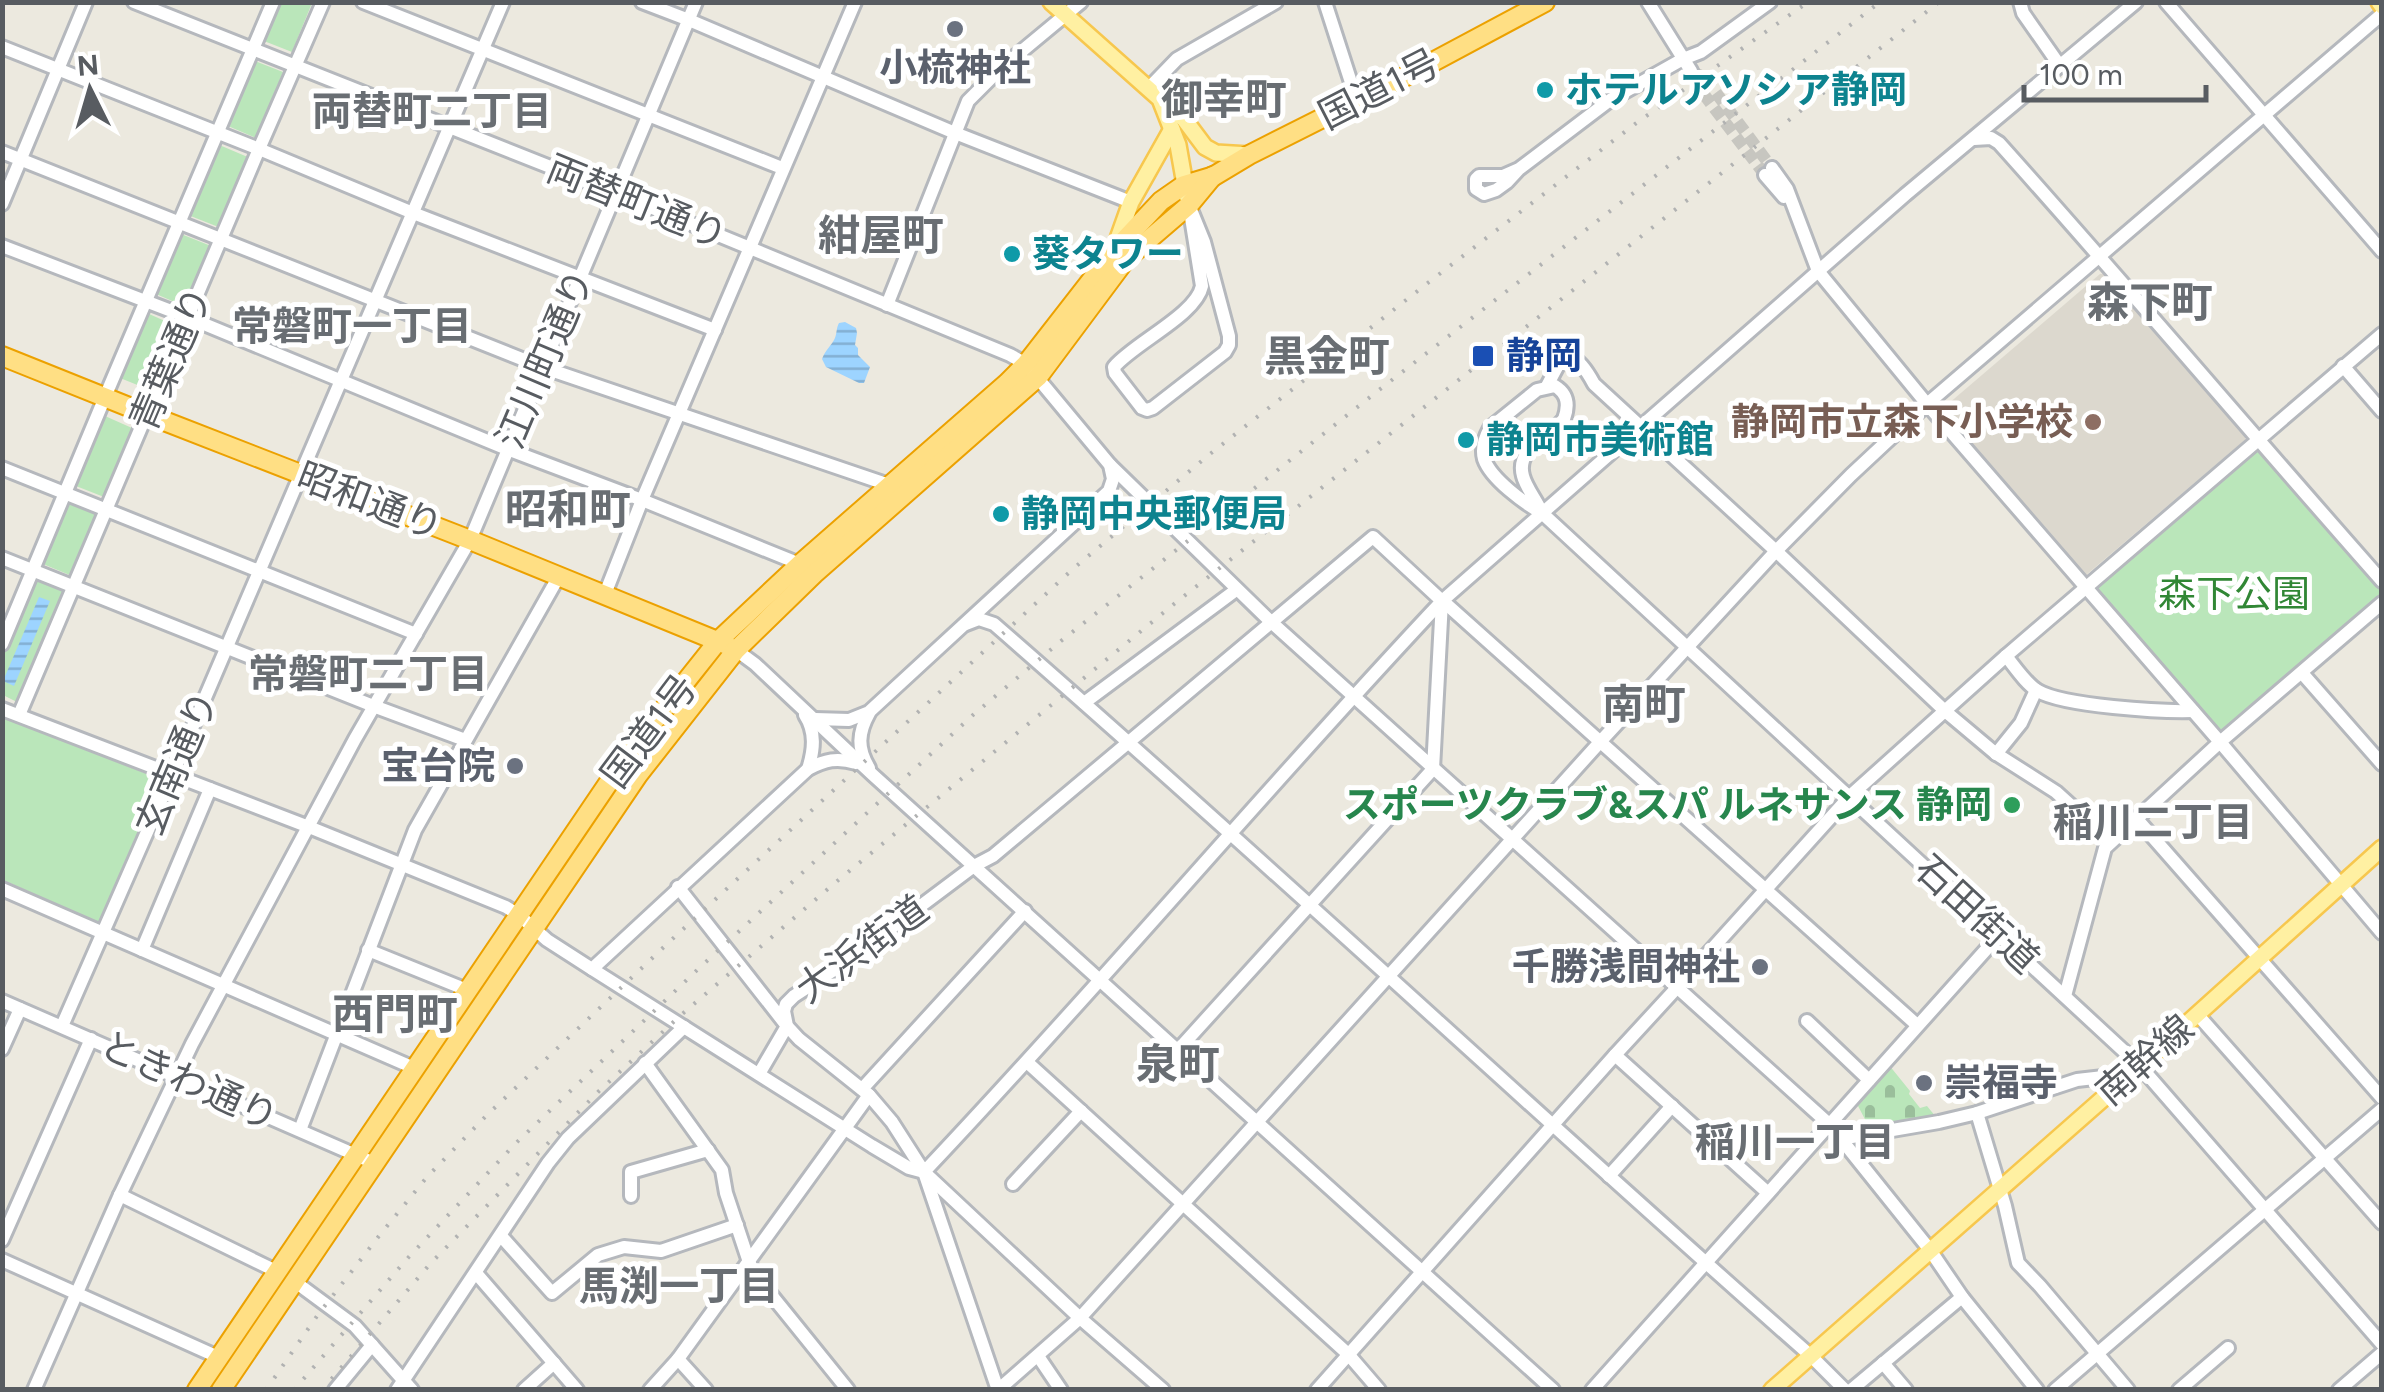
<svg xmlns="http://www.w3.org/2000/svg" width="2384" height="1392" font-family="Figtree,'Noto Sans JP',sans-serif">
	<defs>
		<pattern id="cemetery-stones" width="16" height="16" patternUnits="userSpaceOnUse" patternTransform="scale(2.5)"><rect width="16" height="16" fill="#bae6ba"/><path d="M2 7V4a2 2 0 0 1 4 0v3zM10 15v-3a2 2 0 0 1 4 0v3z" fill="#9abe9b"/></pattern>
		<pattern id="water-rules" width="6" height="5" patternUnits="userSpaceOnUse" patternTransform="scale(2.5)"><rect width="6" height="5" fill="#9dd4ff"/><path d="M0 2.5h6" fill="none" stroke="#83afd2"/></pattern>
	</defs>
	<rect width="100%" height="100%" fill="#ece9df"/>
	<path fill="#dcd8ce" d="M2100 274H2106L2246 434 2245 440 2086 575H2081L1941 410Z"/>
	<g fill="#bae6ba">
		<path d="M279 3H312L292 52 264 41Z"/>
		<path d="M255 61 283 72 256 138 228 126Z"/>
		<path d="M217 144 250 158 221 228 188 215Z"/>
		<path d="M181 234 211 246 186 307 156 294Z"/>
		<path d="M147 313 176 326 150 390 120 378Z"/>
		<path d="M105 416 132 428 104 497 76 486Z"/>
		<path d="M2258 448 2381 588 2382 595 2219 734 2093 587Z"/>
		<path d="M69 501 98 513 72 576 43 564Z"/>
		<path d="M35 579 64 592 17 702 3 695V656Z"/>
		<path d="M2 716 162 780 100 923 3 880Z"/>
	</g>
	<path fill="url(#cemetery-stones)" d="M1889 1065 1910 1091 1909 1094 1920 1108 1927 1106 1936 1117 1870 1129 1857 1104Z"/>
	<g fill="url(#water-rules)">
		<path d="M845 322 856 328 857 333 855 345 858 348V355L870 367 864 383H859L826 367 822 359C826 349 830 347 834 340 837 335 836 328 839 323Z"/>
		<path d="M39 597 50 601 14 686 3 681Z"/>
	</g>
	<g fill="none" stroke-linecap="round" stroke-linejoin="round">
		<path stroke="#c7c6c0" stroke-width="12" stroke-dasharray="12 6" stroke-linecap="butt" d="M1765 175 1696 84 1691 71 1705 78 1772 168"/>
		<g stroke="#b5b8bd" stroke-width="18">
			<g id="minor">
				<path d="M134 2 616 193 1010 355 1026 364 1110 465 1113 479 1109 491 869 712 849 720 815 719"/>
				<path d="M363 2 782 168"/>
				<path d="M642 2 689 20 955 133 1131 202"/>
				<path d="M1325 2 1357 101"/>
				<path d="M1648 2 1691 71"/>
				<path d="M2020 2 2023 13 2060 66"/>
				<path d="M2166 2 2382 251"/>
				<path d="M2 47 259 149 413 213 715 330"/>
				<path d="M1149 88 1177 59 1276 2"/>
				<path d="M1974 139 1991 138 1999 143C2128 287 2253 435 2382 581"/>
				<path d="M2 152 542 367 892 486"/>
				<path d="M1772 168 1787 189 1818 271 1927 404 2220 742 2382 603"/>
				<path d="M1519 169 1503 176H1479L1476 179V189L1484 194 1496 190 1507 182 1519 169 1610 100 1683 59 1701 52 1770 2"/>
				<path d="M1765 175 1784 197"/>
				<path d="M2 204 86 2"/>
				<path d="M1189 205 1204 242 1229 336V345L1225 352 1153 408 1147 410 1142 408 1115 373 1114 367C1134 343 1196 315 1202 286Z"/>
				<path d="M2 246 187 317 507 449 642 500 800 564"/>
				<path d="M887 305 968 101 999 70 1081 2"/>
				<path d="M2343 366 2382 411"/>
				<path d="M1547 386 1565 352C1579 360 1586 369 1594 384L1776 551 1945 711 1995 753 2056 792 2110 841"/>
				<path d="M1110 465 1270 621 1829 1124 1930 1250 1962 1297 2037 1390"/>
				<path d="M2 468 416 634"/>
				<path d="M1542 513C1537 501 1526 488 1523 476 1515 448 1550 437 1564 419 1569 405 1568 394 1555 386L1537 390 1490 428C1485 437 1481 448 1484 459 1491 479 1524 503 1542 513L2140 1066 2382 1344"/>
				<path d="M2 558 376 707 465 740"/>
				<path d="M605 594 642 500 855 2"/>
				<path d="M1444 602 1917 1025"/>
				<path d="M966 624 979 619 994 624C1270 864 1536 1114 1811 1356L1845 1390"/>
				<path d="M2 644 105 397 273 2"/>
				<path d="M736 650 755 664 873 775 1553 1390"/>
				<path d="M2006 656C2015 667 2026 684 2038 691 2064 706 2161 712 2193 711"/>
				<path d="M2302 673 2382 764"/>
				<path d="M1084 703 1236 590"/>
				<path d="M2 709 309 827 506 907 519 915 547 940 592 969 808 769C825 760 837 757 856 763"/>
				<path d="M19 715 259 149 323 2"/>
				<path d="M805 715C816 732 814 750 808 769"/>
				<path d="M1996 754 2021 723 2036 690"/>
				<path d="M869 768C857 748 858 733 869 713"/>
				<path d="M2136 818 2382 1098"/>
				<path d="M678 887 787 1026 759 1074"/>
				<path d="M2 889 414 1068"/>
				<path d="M142 950 210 789"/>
				<path d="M368 950 467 990"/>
				<path d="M592 969 872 1146 909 1168 924 1172 1080 1318 1163 1390"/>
				<path d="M2065 996 2105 848 2220 742 2382 933"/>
				<path d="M2 1001 374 1163"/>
				<path d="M2197 1014 2382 1223"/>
				<path d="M1807 1021 1869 1080"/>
				<path d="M62 1026 172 775 503 2"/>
				<path d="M2 1049 20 1009"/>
				<path d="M1179 1049 1433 769 1442 601 1905 195 2136 2"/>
				<path d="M1615 1055 1768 1193"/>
				<path d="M645 1063 722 1170 726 1193 749 1262 756 1276 848 1390"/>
				<path d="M1028 1063 1348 1354 1379 1390"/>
				<path d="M862 1089 1025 911"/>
				<path d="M1977 1113 2005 1206 2018 1263 2040 1286 2128 1390"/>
				<path d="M300 1130 415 830 559 576"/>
				<path d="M1840 1139 1939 1122 1977 1113 2077 1080 2130 1074"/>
				<path d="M924 1172C1101 985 1266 788 1442 601L1373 537 993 856 974 866 846 962 794 996 786 1004 784 1011 787 1026 799 1039 869 1095 892 1122 924 1172 998 1390"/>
				<path d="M1609 1176 1672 1106"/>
				<path d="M1013 1184 1081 1111"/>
				<path d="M120 1195 278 1272"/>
				<path d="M631 1196V1172L708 1150"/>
				<path d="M501 1236 552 1293 598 1255 624 1247 661 1251 737 1225"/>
				<path d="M2 1240 91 1039"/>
				<path d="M2 1260 218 1357"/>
				<path d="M476 1273 577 1390"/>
				<path d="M294 1281 355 1326 412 1390"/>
				<path d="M1038 1356 1061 1390"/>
				<path d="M678 1359 706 1390"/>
				<path d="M1883 1363 1906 1390"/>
				<path d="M34 1390 120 1195 192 1044 355 739 470 540 696 2"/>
				<path d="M335 1390 372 1345"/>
				<path d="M397 1390 548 1163 568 1138 684 1027"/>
				<path d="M524 1390 554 1363"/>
				<path d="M650 1390 678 1359 869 1095"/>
				<path d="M998 1390 1080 1318 1600 742 1776 551 1851 475 1927 404 2382 14"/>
				<path d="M1317 1390 1615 1055 1684 980 1850 796 2006 656 2382 334"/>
				<path d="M1592 1390 2000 934"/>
				<path d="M1851 1390 1962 1297"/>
				<path d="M2055 1390 2382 1109"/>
				<path d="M2179 1390 2228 1348"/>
				<path d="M2339 1390 2382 1353"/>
			</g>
		</g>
		<g stroke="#f7c74e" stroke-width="20">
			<g id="major">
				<path d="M1051 2 1160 99 1178 145 1187 196"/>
				<path d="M2379 2 2382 6"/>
				<path d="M1165 103 1184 119 1205 147 1216 153 1249 155"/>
				<path d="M1115 247 1131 202 1172 129"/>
				<path d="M1772 1390 2140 1066 2382 848"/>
			</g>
		</g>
		<g stroke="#eca100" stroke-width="22">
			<g id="highway">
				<path d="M2 356 159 419 470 540 727 645"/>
				<path d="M197 1390 628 754 718 641 800 564 1007 383 1026 364 1114 251 1161 201 1184 185 1214 176 1249 155 1416 71 1545 2"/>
				<path d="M221 1390 638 775 736 650 814 574 1038 377 1126 259 1189 205 1213 176"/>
			</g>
		</g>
		<use href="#minor" stroke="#fff" stroke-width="12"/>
		<use href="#major" stroke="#fff0a2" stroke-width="15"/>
		<use href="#highway" stroke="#ffdf84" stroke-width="18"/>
		<g stroke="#b1b2b2" stroke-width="4" stroke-dasharray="2.5 12" stroke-linecap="butt">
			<path d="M266 1390 317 1316 379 1236 427 1177 486 1116 667 944 1074 568 1210 454 1429 282 1635 124 1808 2"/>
			<path d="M294 1390 406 1260 515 1144 695 972 973 715 1061 641 1379 390 1880 2"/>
			<path d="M322 1390 430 1264 598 1092 681 1015 836 882 1174 604 1939 2"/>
		</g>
	</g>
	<g fill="#6b7280" stroke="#fff" stroke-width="4">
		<circle cx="955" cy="29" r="10"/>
		<circle cx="515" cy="766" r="10"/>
		<circle cx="1760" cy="967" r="10"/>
		<circle cx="1924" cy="1083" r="10"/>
	</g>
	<g fill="#0f9aa8" stroke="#fff" stroke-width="4">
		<circle cx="1545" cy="90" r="10"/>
		<circle cx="1012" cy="254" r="10"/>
		<circle cx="1466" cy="440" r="10"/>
		<circle cx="1001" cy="514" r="10"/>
	</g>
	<rect fill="#1a4fb4" stroke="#fff" stroke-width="4" x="1471" y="344" width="24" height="24" rx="5"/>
	<circle fill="#8d6e63" stroke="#fff" stroke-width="4" cx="2093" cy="422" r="10"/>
	<circle fill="#2e9e5b" stroke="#fff" stroke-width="4" cx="2012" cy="805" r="10"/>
	<g text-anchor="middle" stroke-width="10" stroke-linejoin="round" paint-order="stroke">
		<g font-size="38" font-weight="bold" fill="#5b616d" stroke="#fff" text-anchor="end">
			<text x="955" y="81" text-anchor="middle">小梳神社</text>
			<text x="495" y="779">宝台院</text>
			<text x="1740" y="980">千勝浅間神社</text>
			<text x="1944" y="1096" text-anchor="start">崇福寺</text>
		</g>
		<g font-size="38" fill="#585c61" stroke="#fff">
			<text transform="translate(1379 89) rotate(-27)" y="13">国道1号</text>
			<text transform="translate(637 202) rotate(22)" y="13">両替町通り</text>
			<text transform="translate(171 359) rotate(-67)" y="13">青葉通り</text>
			<text transform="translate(545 359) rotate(-67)" y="13">江川町通り</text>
			<text transform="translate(370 501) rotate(21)" y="13">昭和通り</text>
			<text transform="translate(649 731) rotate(-53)" y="13">国道1号</text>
			<text transform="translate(177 763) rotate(-67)" y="13">玄南通り</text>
			<text transform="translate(1977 914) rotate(43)" y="13">石田街道</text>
			<text transform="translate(862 949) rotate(-36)" y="13">大浜街道</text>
			<text transform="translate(2145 1060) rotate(-41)" y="13">南幹線</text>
			<text transform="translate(189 1081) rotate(24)" y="13">ときわ通り</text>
		</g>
		<g font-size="38" font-weight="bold" fill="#0d838f" stroke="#fff" text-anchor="start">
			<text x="1565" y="103">ホテルアソシア静岡</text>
			<text x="1032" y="267">葵タワー</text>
			<text x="1486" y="453">静岡市美術館</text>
			<text x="1021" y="527">静岡中央郵便局</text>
		</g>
		<g font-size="38" font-weight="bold" fill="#164399" stroke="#fff" text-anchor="start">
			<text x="1506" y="369">静岡</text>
		</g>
		<g font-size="38" font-weight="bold" fill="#785e54" stroke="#fff" text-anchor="end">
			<text x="2073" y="435">静岡市立森下小学校</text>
		</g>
		<g font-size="38" fill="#318735" stroke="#fff">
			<text x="2234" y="607">森下公園</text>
		</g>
		<g font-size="38" font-weight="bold" fill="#27864d" stroke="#fff" text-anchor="end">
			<text x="1992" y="818">スポーツクラブ&amp;スパ ルネサンス 静岡</text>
		</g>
		<g font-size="40" font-weight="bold" fill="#696e73" stroke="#fff">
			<text x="432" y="125">両替町二丁目</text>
			<text x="352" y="340">常磐町一丁目</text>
			<text x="368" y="688">常磐町二丁目</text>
			<text x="2153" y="836">稲川二丁目</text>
			<text x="1795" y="1156">稲川一丁目</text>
			<text x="679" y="1300">馬渕一丁目</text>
		</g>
		<g font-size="42" font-weight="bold" fill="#696e73" stroke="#fff">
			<text x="1224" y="114">御幸町</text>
			<text x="881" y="250">紺屋町</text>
			<text x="2150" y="317">森下町</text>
			<text x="1327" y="371">黒金町</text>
			<text x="568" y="524">昭和町</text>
			<text x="1644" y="719">南町</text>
			<text x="395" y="1029">西門町</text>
			<text x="1178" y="1079">泉町</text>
		</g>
	</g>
	<rect width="2384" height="1392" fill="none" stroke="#585c61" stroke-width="10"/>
	<g transform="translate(90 90) rotate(355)" stroke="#ffffff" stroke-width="8" paint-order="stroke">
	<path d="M0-8L18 38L0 25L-18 38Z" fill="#585c61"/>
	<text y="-15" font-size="28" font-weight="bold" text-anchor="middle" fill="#585c61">N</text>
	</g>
	<path d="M2024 85v15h182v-15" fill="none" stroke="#585c61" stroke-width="5"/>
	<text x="2039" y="85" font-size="30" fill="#585c61" stroke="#ffffff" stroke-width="8" paint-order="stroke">100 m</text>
</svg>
